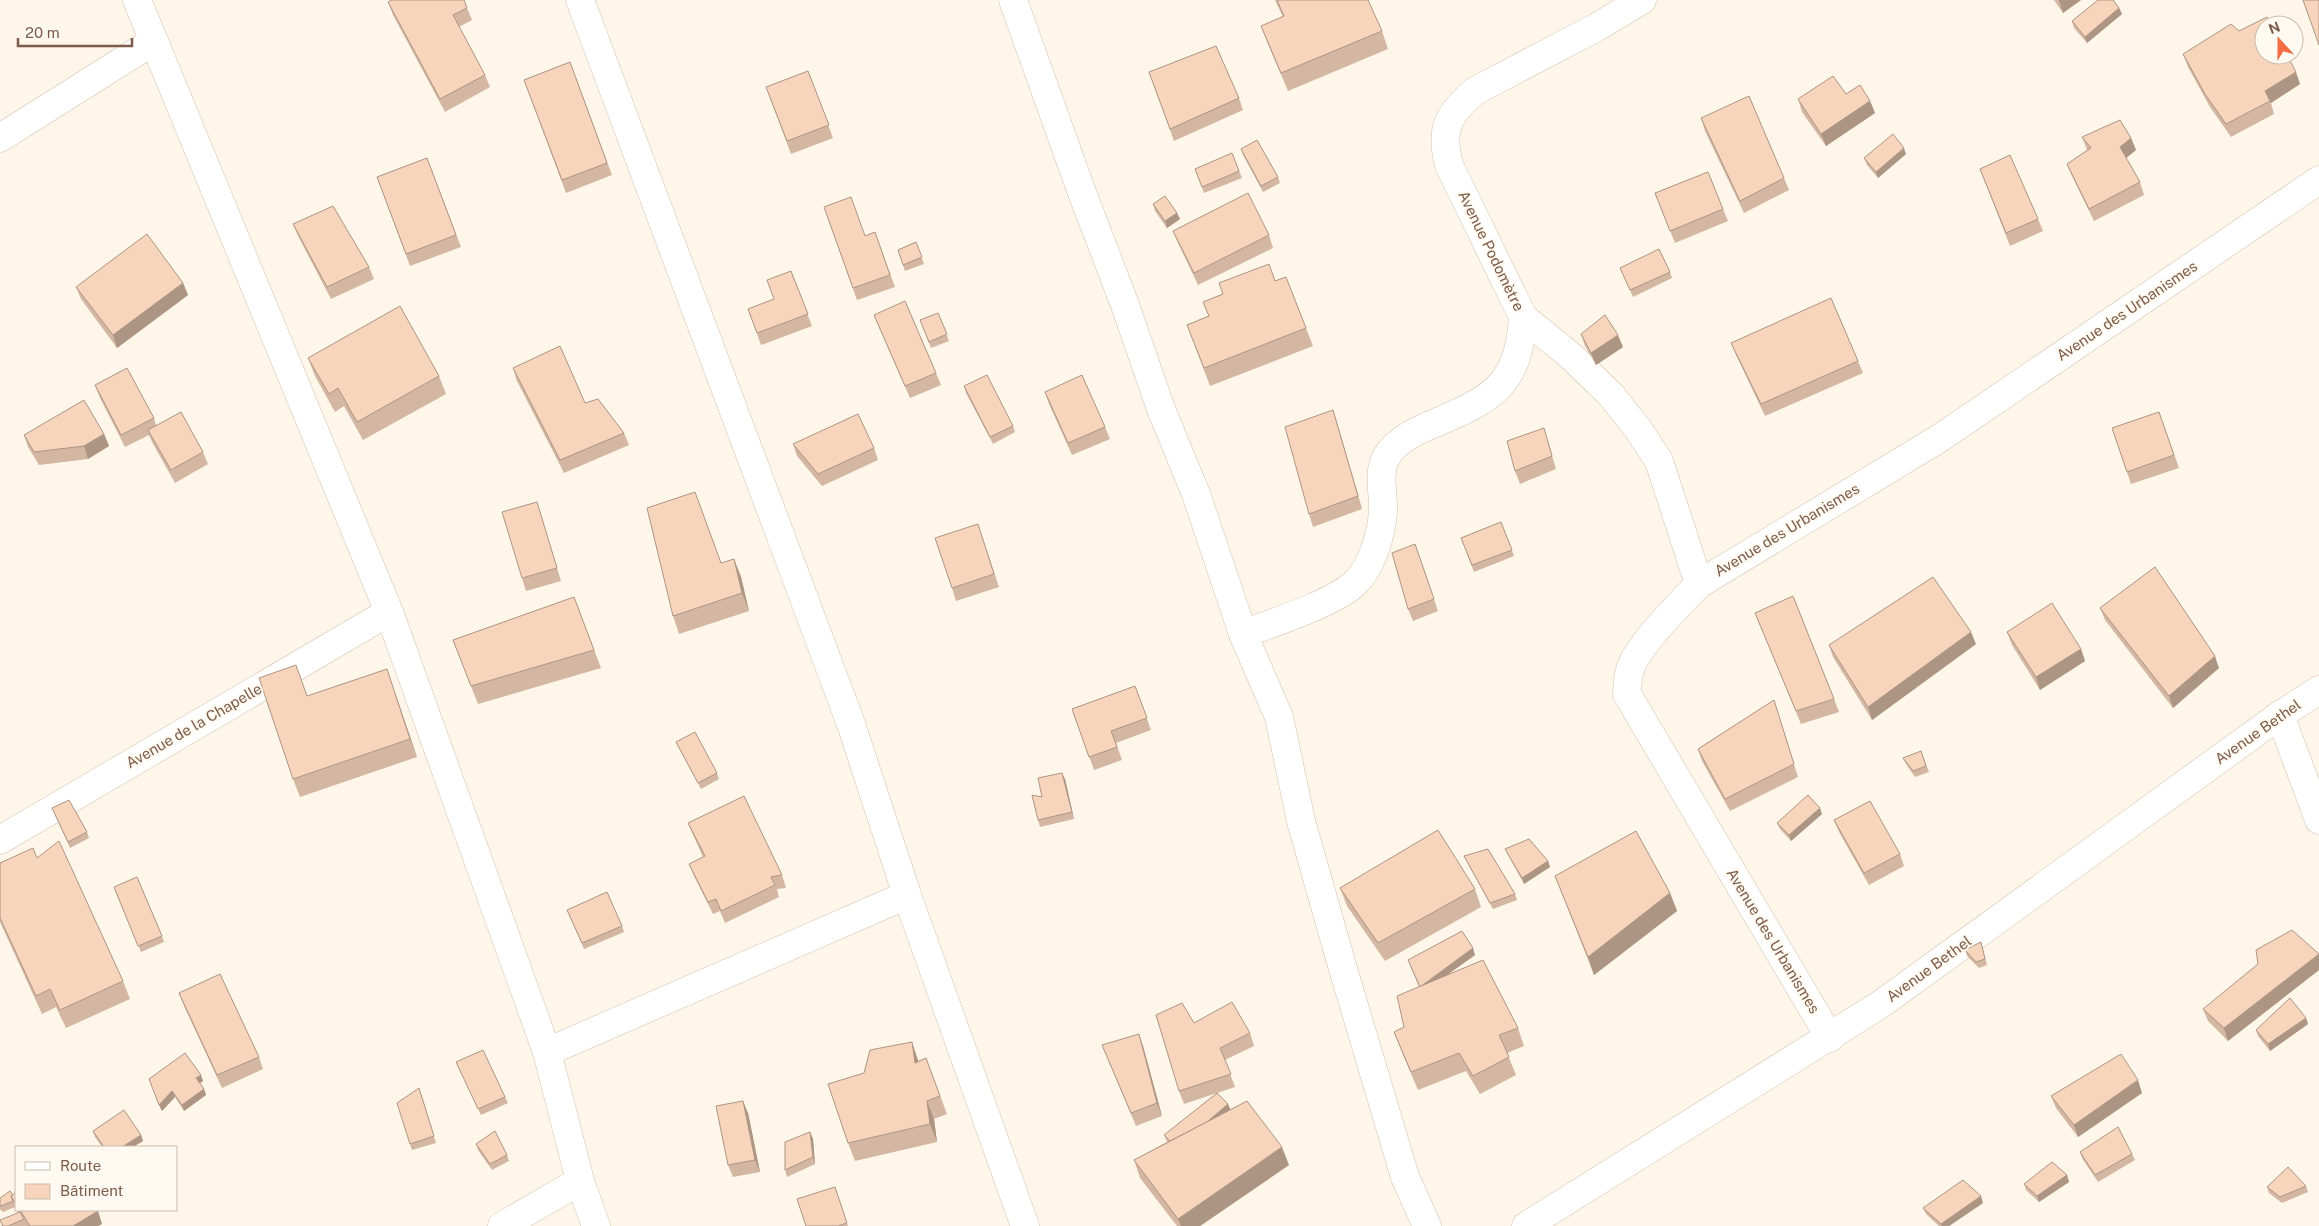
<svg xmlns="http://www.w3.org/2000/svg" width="2319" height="1226" font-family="'Public Sans',sans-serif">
	<rect width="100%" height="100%" fill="#fef6e9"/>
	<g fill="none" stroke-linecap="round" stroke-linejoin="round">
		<g stroke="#d5c0af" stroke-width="29">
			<g id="minor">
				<path d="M137 0 389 612 547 1052 580 1181 596 1226"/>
				<path d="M580 0 851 724 907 895 1025 1226"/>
				<path d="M1013 0 1081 190 1125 305 1161 409 1196 494 1243 634 1279 717 1301 821 1341 962 1405 1177 1427 1226"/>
				<path d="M1642 0 1597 27 1475 91C1447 115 1440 129 1449 165L1523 317 1572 357 1611 395 1638 429 1659 461 1699 584"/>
				<path d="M0 138 154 41"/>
				<path d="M1243 634C1272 623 1332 604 1354 584 1372 568 1381 535 1383 512 1384 494 1377 471 1387 456 1395 442 1412 433 1426 427 1488 400 1518 391 1523 317"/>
				<path d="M2280 715 2319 820"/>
				<path d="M0 840 389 612"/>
				<path d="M1830 1038 1627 694C1627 682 1628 671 1634 660 1649 634 1678 606 1699 584L1940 438 2319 180"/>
				<path d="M547 1052 907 895"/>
				<path d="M502 1226 580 1181"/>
				<path d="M1526 1226 1881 1004 2280 715 2319 690"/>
			</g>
		</g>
		<use href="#minor" stroke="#fff" stroke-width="28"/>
	</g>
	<g fill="#d4b7a3">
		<path d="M1275 0H1368L1382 31 1388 49 1288 91 1268 44 1261 26 1283 17Z"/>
		<path d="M2054 0H2081L2063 13Z"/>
		<path d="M388 2 467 8 472 20 459 27 485 75 490 87 445 112 393 15Z"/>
		<path d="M2119 8 2122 14 2087 43 2074 28 2072 21Z"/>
		<path d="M2183 54 2300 84 2271 103 2274 114 2231 137 2210 107 2188 67Z"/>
		<path d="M570 62 612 175 566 193 524 80Z"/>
		<path d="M808 71 833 138 791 154 766 87Z"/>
		<path d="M1149 72 1239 98 1243 110 1174 141Z"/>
		<path d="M1846 94 1870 101 1875 113 1826 146 1802 112 1798 99Z"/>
		<path d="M1701 118 1784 178 1789 190 1744 213 1705 131Z"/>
		<path d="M2082 137 2131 138 2136 150 2126 158 2140 182 2144 195 2094 221 2072 176 2067 164 2087 150Z"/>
		<path d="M1241 149 1278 177 1280 183 1263 192 1243 155Z"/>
		<path d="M1232 153 1242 178 1204 193 1195 169Z"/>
		<path d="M1906 154 1878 178 1867 165 1864 158Z"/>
		<path d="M427 158 461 247 410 266 377 177Z"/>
		<path d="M1980 169 2038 219 2043 231 2010 246Z"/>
		<path d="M1655 193 1723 209 1728 221 1675 243Z"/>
		<path d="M1153 204 1177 213 1180 219 1167 228 1155 211Z"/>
		<path d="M824 207 865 236 875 232 895 287 857 300Z"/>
		<path d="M293 224 369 267 374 279 331 299 298 236Z"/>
		<path d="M1173 231 1269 235 1273 248 1198 285 1178 243Z"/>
		<path d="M916 242 924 264 905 271 898 250Z"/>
		<path d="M1620 268 1670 272 1672 278 1633 297Z"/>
		<path d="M791 271 812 326 761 345 748 309 774 299Z"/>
		<path d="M1286 277 1313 346 1210 386 1187 325 1208 316 1275 281Z"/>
		<path d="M183 283 188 295 117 348 81 299 76 287Z"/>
		<path d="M938 313 949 341 931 348 920 320Z"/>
		<path d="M874 315 936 373 941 385 910 398 879 327Z"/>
		<path d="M1581 334 1623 347 1596 365 1585 346Z"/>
		<path d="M1731 343 1858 361 1863 373 1765 416 1736 355Z"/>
		<path d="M308 358 439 376 446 394 363 440 344 406 335 412 315 376Z"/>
		<path d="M513 368 585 403 624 433 629 445 564 473 517 381Z"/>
		<path d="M95 385 154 418 156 425 203 452 208 464 175 483 152 442 149 435 125 447 100 398Z"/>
		<path d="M964 386 1013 426 1015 432 993 444 966 393Z"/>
		<path d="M1045 392 1105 427 1110 439 1072 455 1049 404Z"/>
		<path d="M1333 410 1337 423 1362 509 1313 527 1309 514Z"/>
		<path d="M2159 412 2179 468 2131 484 2112 428Z"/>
		<path d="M1544 428 1556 469 1520 484 1515 471Z"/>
		<path d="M104 434 109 446 88 459 39 465 28 447 24 435Z"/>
		<path d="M793 444 874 448 878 460 822 486 797 456Z"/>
		<path d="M541 515 561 581 526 591 522 578Z"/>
		<path d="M1501 522 1514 556 1474 572 1461 538Z"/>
		<path d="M982 536 999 587 956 601 952 588Z"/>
		<path d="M1415 544 1438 611 1413 621 1408 609Z"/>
		<path d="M734 559 741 577 749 611 679 634 673 616Z"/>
		<path d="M574 597 601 668 478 704 453 640Z"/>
		<path d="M2100 608 2219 668 2173 708 2105 620Z"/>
		<path d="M1755 613 1834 699 1839 712 1801 724Z"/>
		<path d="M2007 632 2081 649 2085 661 2040 690 2012 645Z"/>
		<path d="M1976 644 1872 720 1833 657 1829 645Z"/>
		<path d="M1135 686 1151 730 1116 743 1122 760 1094 770 1072 709Z"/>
		<path d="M393 687 417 757 300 797 293 779 307 696Z"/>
		<path d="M1774 700 1798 777 1730 811 1702 761 1698 749Z"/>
		<path d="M676 742 717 773 719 779 701 789 679 748Z"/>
		<path d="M1921 751 1929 772 1915 777 1906 764 1903 758Z"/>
		<path d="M1065 779 1074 819 1040 827 1038 820 1042 797Z"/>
		<path d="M52 808 87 832 89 838 70 848Z"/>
		<path d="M1822 814 1791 841 1780 829 1777 823Z"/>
		<path d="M1834 820 1900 854 1904 866 1869 885 1839 832Z"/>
		<path d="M688 823 782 875 786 888 777 889 779 897 725 923 720 911 713 914 694 876 689 864 703 857 693 835Z"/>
		<path d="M1505 849 1548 861 1550 867 1524 884 1508 855Z"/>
		<path d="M1464 856 1515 894 1517 900 1493 909 1467 862Z"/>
		<path d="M37 858 123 981 130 999 66 1028 56 1007 42 1014 0 922V863Z"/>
		<path d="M1555 876 1670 893 1677 911 1594 975Z"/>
		<path d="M1340 888 1475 889 1481 907 1385 961 1347 906Z"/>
		<path d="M116 893 162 936 164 942 141 952Z"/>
		<path d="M567 910 622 926 624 932 584 949Z"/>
		<path d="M1981 942 1987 965 1979 968 1967 956 1965 950Z"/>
		<path d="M2319 954V970L2228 1041 2208 1021 2203 1009Z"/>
		<path d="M1475 955 1447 975 1518 1028 1524 1046 1507 1053 1516 1075 1480 1094 1466 1071 1418 1090 1401 1050 1394 1032 1404 1027 1419 987 1408 960Z"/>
		<path d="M179 993 259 1057 263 1069 222 1088 184 1006Z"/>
		<path d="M2306 1018 2308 1024 2270 1051 2258 1036 2256 1030Z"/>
		<path d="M1194 1023 1250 1033 1254 1046 1225 1060 1235 1087 1184 1104 1179 1091Z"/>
		<path d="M1102 1045 1143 1046 1162 1116 1136 1126Z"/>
		<path d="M926 1058 947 1114 934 1119 937 1142 855 1161 848 1143 918 1061Z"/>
		<path d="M456 1062 505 1097 508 1103 481 1115Z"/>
		<path d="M149 1079 203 1081 200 1083 204 1089 206 1095 184 1111 175 1097 162 1111Z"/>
		<path d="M2142 1093 2078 1137 2056 1108 2051 1096Z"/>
		<path d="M421 1094 436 1143 412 1150 410 1144Z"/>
		<path d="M1228 1104 1230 1110 1289 1165 1200 1226H1177L1140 1178 1134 1160 1167 1142 1164 1135Z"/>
		<path d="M748 1113 760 1172 733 1177 728 1165Z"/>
		<path d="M93 1131 141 1135 143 1141 133 1147H102L95 1137Z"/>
		<path d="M810 1132 813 1139 815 1164 787 1177 785 1170Z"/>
		<path d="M476 1144 507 1155 509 1161 492 1170 478 1150Z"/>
		<path d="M2080 1152 2132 1154 2135 1160 2098 1182 2082 1158Z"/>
		<path d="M2067 1175 2069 1182 2039 1202 2026 1190 2024 1184Z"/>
		<path d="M2306 1186 2308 1192 2282 1203 2269 1193 2267 1187Z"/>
		<path d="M835 1187 848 1226H806Z"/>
		<path d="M16 1192V1209L15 1207 3 1212 0 1209V1198L13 1195Z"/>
		<path d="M1983 1203 1949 1226H1939L1926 1214 1923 1208Z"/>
		<path d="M16 1210H97L102 1224 98 1226H2L0 1220 18 1213Z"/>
	</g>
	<g fill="#ad9584">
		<path d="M2059 0H2081L2063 13 2059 1Z"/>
		<path d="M2119 8 2122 14 2087 43 2085 37Z"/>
		<path d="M2296 72 2300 84 2271 103 2265 91Z"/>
		<path d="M1870 101 1875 113 1826 146 1821 134Z"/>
		<path d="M2131 138 2136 150 2125 159 2120 147Z"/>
		<path d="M1904 148 1906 154 1878 178 1876 172Z"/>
		<path d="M1177 213 1180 219 1167 228 1165 221Z"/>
		<path d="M183 283 188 295 117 348 113 335Z"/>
		<path d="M1618 335 1623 347 1596 365 1591 353Z"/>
		<path d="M1333 410 1337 423 1362 509 1358 496Z"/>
		<path d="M104 434 109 446 88 459 84 446Z"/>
		<path d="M734 559 741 577 749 611 742 593Z"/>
		<path d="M1971 632 1976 644 1872 720 1868 707Z"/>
		<path d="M2081 649 2085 661 2040 690 2036 677Z"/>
		<path d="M2215 656 2219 668 2173 708 2169 696Z"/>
		<path d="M387 669 393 687 417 757 410 739Z"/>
		<path d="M1062 773 1065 779 1074 819 1072 812Z"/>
		<path d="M1820 808 1822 814 1791 841 1789 835Z"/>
		<path d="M1548 861 1550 867 1524 884 1522 878Z"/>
		<path d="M1670 893 1677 911 1594 975 1588 957Z"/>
		<path d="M1473 948 1475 955 1422 993 1420 987Z"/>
		<path d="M2319 954V970L2228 1041 2224 1028Z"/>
		<path d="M2306 1018 2308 1024 2270 1051 2268 1044Z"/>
		<path d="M1139 1034 1143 1046 1162 1116 1157 1103Z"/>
		<path d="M912 1042 918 1060 921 1081 915 1063Z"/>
		<path d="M201 1075 203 1081 199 1084 196 1078Z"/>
		<path d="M2138 1080 2142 1093 2078 1137 2074 1125Z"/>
		<path d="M204 1089 206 1095 184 1111 182 1105Z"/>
		<path d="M172 1091 175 1097 162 1111 159 1105Z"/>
		<path d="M743 1101 748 1113 760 1172 755 1160Z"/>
		<path d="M927 1101 934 1119 937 1142 930 1124Z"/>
		<path d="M1228 1104 1231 1111 1177 1147Z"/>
		<path d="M810 1132 813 1139 815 1164 813 1157Z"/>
		<path d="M141 1135 143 1141 133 1147H122Z"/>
		<path d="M1282 1147 1289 1165 1200 1226H1181L1178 1219Z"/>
		<path d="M2067 1175 2069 1182 2039 1202 2037 1196Z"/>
		<path d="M1981 1196 1983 1203 1949 1226H1942L1941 1224Z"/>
		<path d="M98 1211 102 1224 98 1226H73Z"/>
	</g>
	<g fill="#f7d5bd" stroke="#ad9584">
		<path d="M392 0H464L467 8 453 15 485 75 440 99 388 2Z"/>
		<path d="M1277 0H1368L1382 31 1281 73 1261 26 1284 16Z"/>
		<path d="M2098 0H2113L2119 8 2085 37 2072 21Z"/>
		<path d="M2303 0H2319V45Z"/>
		<path d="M2267 17 2271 25H2264V55H2287L2296 72 2265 91 2270 101 2226 124 2205 94 2183 54 2231 24 2239 31Z"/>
		<path d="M1216 46 1239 98 1170 129 1149 72Z"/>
		<path d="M570 62 607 163 562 180 524 80Z"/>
		<path d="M808 71 829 125 787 141 766 87Z"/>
		<path d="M1833 76 1846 94 1860 85 1870 101 1821 134 1798 99Z"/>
		<path d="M1749 96 1784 178 1740 201 1701 118Z"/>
		<path d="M2120 120 2131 138 2120 147 2140 182 2089 209 2067 164 2091 148 2082 137Z"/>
		<path d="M1893 134 1904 148 1876 172 1864 158Z"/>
		<path d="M1257 140 1278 177 1261 186 1241 149Z"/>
		<path d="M1232 153 1239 171 1202 187 1195 169Z"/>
		<path d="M2010 155 2038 219 2006 233 1980 169Z"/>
		<path d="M427 158 456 235 406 254 377 177Z"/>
		<path d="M1708 172 1723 209 1670 231 1655 193Z"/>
		<path d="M1248 193 1269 235 1194 273 1173 231Z"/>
		<path d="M1165 196 1177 213 1165 221 1153 204Z"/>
		<path d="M851 197 865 236 875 232 890 275 853 288 824 207Z"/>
		<path d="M333 206 369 267 327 287 293 224Z"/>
		<path d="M147 234 183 283 113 335 76 287Z"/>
		<path d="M916 242 922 257 903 265 898 250Z"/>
		<path d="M1659 249 1670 272 1630 290 1620 268Z"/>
		<path d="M1269 264 1275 281 1286 277 1306 328 1204 368 1187 325 1209 316 1203 302 1223 294 1219 283Z"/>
		<path d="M791 271 808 314 757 333 748 309 774 299 767 280Z"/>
		<path d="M1831 298 1858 361 1761 404 1731 343Z"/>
		<path d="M905 301 936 373 905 386 874 315Z"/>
		<path d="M400 306 439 376 357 422 338 388 329 394 308 358Z"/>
		<path d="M938 313 947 334 929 342 920 320Z"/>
		<path d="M1605 315 1618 335 1591 353 1581 334Z"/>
		<path d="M560 346 585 403 598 399 624 433 560 460 513 368Z"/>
		<path d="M127 368 154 418 121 435 95 385Z"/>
		<path d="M987 375 1013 426 990 437 964 386Z"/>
		<path d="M1082 375 1105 427 1068 443 1045 392Z"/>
		<path d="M84 400 104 434 84 446 34 452 24 435Z"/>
		<path d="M1333 410 1358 496 1309 514 1285 427Z"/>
		<path d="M181 412 203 452 171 470 148 430Z"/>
		<path d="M2159 412 2174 455 2127 472 2112 428Z"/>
		<path d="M858 414 874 448 818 474 793 444Z"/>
		<path d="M1544 428 1552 456 1515 471 1507 441Z"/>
		<path d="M695 492 721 563 734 559 742 593 673 616 647 508Z"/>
		<path d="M537 502 557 568 522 578 502 512Z"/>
		<path d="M1501 522 1512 550 1472 565 1461 538Z"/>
		<path d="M978 524 994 574 952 588 935 538Z"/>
		<path d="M1415 544 1434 599 1408 609 1392 553Z"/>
		<path d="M2155 567 2215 656 2169 696 2100 608Z"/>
		<path d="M1933 577 1971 632 1868 707 1829 645Z"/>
		<path d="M1793 596 1834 699 1796 711 1755 613Z"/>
		<path d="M574 597 594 650 471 686 453 640Z"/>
		<path d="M2052 603 2081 649 2036 677 2007 632Z"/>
		<path d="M296 665 307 696 387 669 410 739 293 779 259 678Z"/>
		<path d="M1135 686 1147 718 1111 731 1117 747 1089 757 1072 709Z"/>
		<path d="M1774 700 1794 764 1725 799 1698 749Z"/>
		<path d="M695 732 717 773 698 783 676 742Z"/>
		<path d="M1921 751 1926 766 1913 771 1903 758Z"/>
		<path d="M1062 773 1072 812 1038 820 1032 795 1042 797 1038 778Z"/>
		<path d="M1808 795 1820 808 1789 835 1777 823Z"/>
		<path d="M744 796 782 875 771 877 775 885 721 911 716 899 708 902 689 864 705 856 688 823Z"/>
		<path d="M69 800 87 832 68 842 52 808Z"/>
		<path d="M1870 801 1900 854 1864 873 1834 820Z"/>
		<path d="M1438 830 1475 889 1378 943 1340 888Z"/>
		<path d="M1636 831 1670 893 1588 957 1555 876Z"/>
		<path d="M1529 839 1548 861 1522 878 1505 849Z"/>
		<path d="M59 841 123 981 60 1010 50 989 36 996 0 918V863L33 848 37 858Z"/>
		<path d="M1488 849 1515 894 1490 903 1464 856Z"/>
		<path d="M137 877 162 936 138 946 114 887Z"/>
		<path d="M607 892 622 926 582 943 567 910Z"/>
		<path d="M2292 930 2319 954 2224 1028 2203 1009 2258 964 2256 950Z"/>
		<path d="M1462 931 1473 948 1420 987 1408 960Z"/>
		<path d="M1981 942 1985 959 1976 962 1965 950Z"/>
		<path d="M1483 960 1518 1028 1499 1035 1509 1057 1473 1076 1459 1053 1411 1072 1394 1032 1404 1027 1397 996Z"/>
		<path d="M220 974 259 1057 217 1075 179 993Z"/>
		<path d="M2290 998 2306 1018 2268 1044 2256 1030Z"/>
		<path d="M1232 1002 1250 1033 1220 1048 1231 1074 1179 1091 1156 1015 1182 1003 1194 1023Z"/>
		<path d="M1139 1034 1157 1103 1131 1113 1102 1045Z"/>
		<path d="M912 1042 915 1063 926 1058 940 1096 927 1101 930 1124 848 1143 828 1084 864 1073 870 1050Z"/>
		<path d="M483 1050 505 1097 478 1109 456 1062Z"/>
		<path d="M185 1053 201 1075 196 1078 204 1089 182 1105 172 1091 159 1105 149 1079Z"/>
		<path d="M2121 1054 2138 1080 2074 1125 2051 1096Z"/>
		<path d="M419 1088 434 1136 410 1144 397 1103Z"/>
		<path d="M1217 1093 1228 1104 1207 1122 1170 1141 1164 1135Z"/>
		<path d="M743 1101 755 1160 728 1165 716 1106Z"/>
		<path d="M1247 1101 1282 1147 1178 1219 1134 1160Z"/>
		<path d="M124 1110 141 1135 122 1147H104L93 1131Z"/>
		<path d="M2118 1127 2132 1154 2095 1175 2080 1152Z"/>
		<path d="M495 1131 507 1155 490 1164 476 1144Z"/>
		<path d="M810 1132 813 1157 785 1170V1142Z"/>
		<path d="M2052 1162 2067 1175 2037 1196 2024 1184Z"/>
		<path d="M2288 1167 2306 1186 2280 1197 2267 1187Z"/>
		<path d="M1963 1180 1981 1196 1941 1224 1923 1208Z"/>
		<path d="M835 1187 847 1223 838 1226H806L797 1199Z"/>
		<path d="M10 1191 13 1195 11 1196 13 1201 1 1206 0 1205V1198Z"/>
		<path d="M16 1192V1204L11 1196Z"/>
		<path d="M20 1210H97L98 1211 73 1226H30Z"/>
		<path d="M20 1212 24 1219 8 1226H3L0 1220Z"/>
	</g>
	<g text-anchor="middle" stroke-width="4" stroke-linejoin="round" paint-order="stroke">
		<g font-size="15" fill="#7d5c49" stroke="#fffaf1">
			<text transform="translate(1491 251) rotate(64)" y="5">Avenue Podomètre</text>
			<text transform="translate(2127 311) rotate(-34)" y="5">Avenue des Urbanismes</text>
			<text transform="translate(1787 530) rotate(-31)" y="5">Avenue des Urbanismes</text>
			<text transform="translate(194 726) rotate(-30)" y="5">Avenue de la Chapelle</text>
			<text transform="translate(2258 732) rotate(-35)" y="5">Avenue Bethel</text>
			<text transform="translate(1773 941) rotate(59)" y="5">Avenue des Urbanismes</text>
			<text transform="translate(1929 969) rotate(-36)" y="5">Avenue Bethel</text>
		</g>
	</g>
	<rect x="15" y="1146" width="162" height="65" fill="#fffaf1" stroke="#cbbbae"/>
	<rect x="25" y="1162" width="25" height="8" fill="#ffffff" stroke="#cbbbae"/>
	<text x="60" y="1171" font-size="15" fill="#7d5c49">Route</text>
	<rect x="25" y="1184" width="25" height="15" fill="#f7d5bd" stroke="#cbbbae"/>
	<text x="60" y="1196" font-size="15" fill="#7d5c49">Bâtiment</text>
	<g transform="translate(2279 40) rotate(339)"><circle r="24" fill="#fffaf1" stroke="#cbbbae"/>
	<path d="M0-4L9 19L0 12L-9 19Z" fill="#f36d43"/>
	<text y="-8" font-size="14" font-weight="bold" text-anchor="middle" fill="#7d5c49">N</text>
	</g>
	<path d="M18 38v8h114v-8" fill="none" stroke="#7d5c49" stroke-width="2.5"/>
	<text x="25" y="38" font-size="15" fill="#7d5c49" stroke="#fffaf1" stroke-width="4" paint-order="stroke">20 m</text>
</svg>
